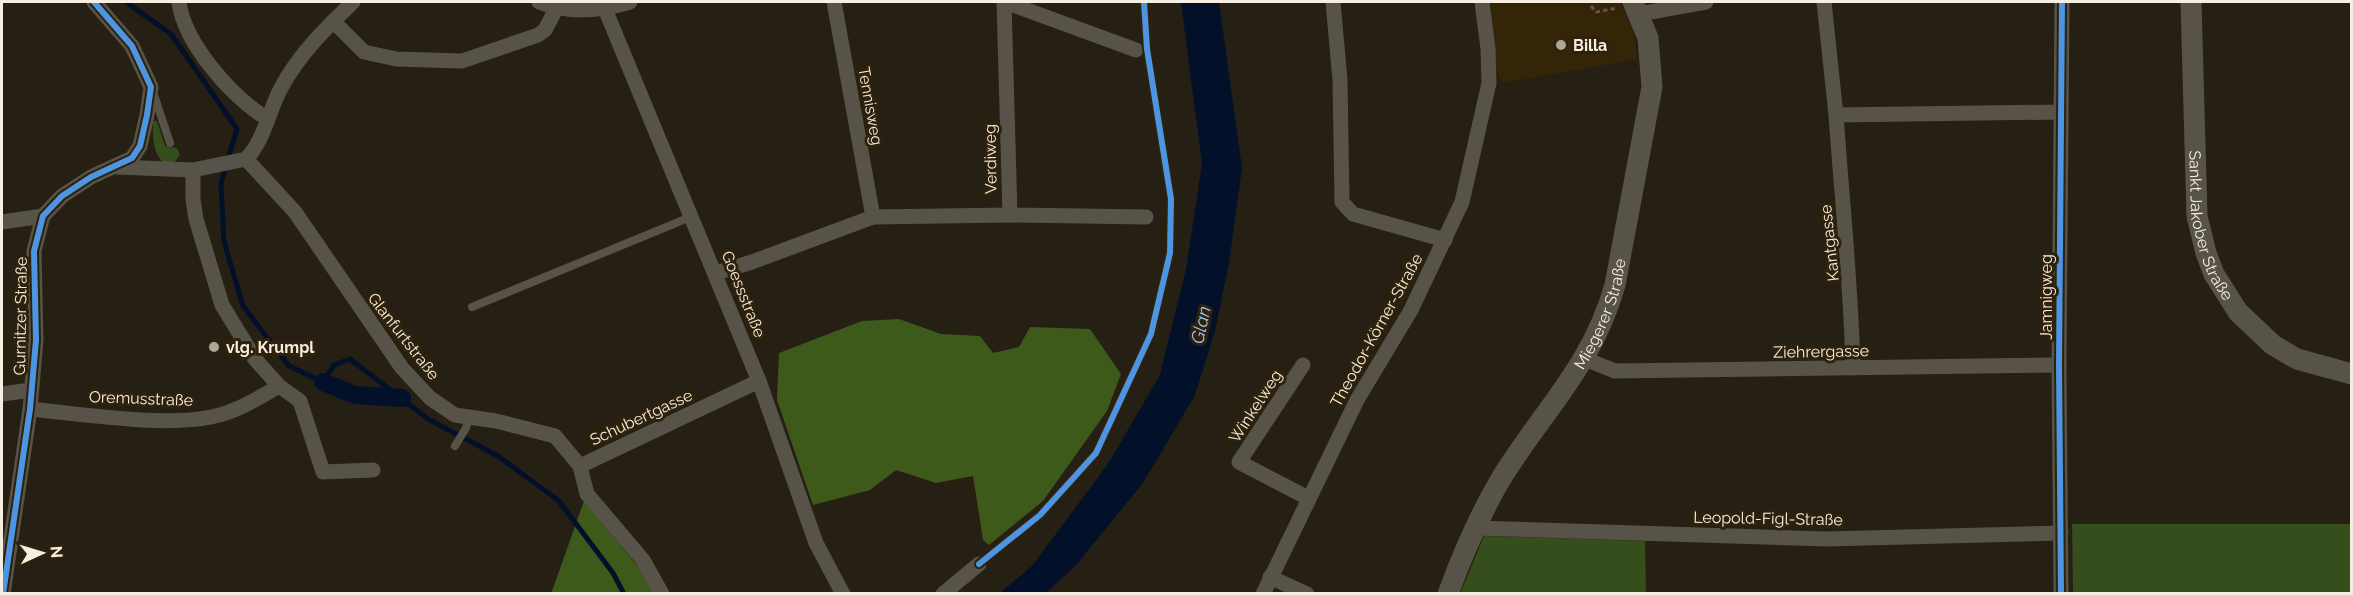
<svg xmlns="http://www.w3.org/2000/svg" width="2353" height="595" font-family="Raleway,sans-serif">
	<rect width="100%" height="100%" fill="#261f13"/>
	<path fill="#342509" d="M1490 2H1619L1632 27 1638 59 1503 83 1497 73Z"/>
	<g fill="#364d1c">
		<path d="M153 121H157L165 146 177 148 180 155 173 164 164 163C152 152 153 137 153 121Z"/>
		<path d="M2072 524H2351V593H2073Z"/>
		<path d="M1484 536 1645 541 1646 593 1460 594Z"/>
	</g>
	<g fill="#3e5a1a">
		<path d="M899 319 941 334 980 336 993 353 1019 347 1030 327 1090 329 1121 374 1107 411 1043 501 989 545 983 540 973 476 936 483 896 470 870 490 813 505 777 400 779 353 862 321Z"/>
		<path d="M584 501 645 575 654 594H551Z"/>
	</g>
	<path fill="#031029" d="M1181 2H1219L1242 168 1229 263 1215 331 1195 395 1143 483 1076 565 1046 593H1000L1032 566 1108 464 1160 375 1186 269 1202 164Z"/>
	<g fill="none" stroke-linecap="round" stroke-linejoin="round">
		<path stroke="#031029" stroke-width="5" d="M126 2 171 34 237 129 221 183 224 242 243 306 289 366 323 382 334 365 350 359 428 419 498 456 559 501 613 573 624 594"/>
		<path stroke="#031029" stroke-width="18" d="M323 382 355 395 402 398"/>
		<path stroke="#5c564e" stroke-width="3" stroke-dasharray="4.5 3" stroke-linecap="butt" d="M1591 6 1596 12 1617 8"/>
		<g stroke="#585349" stroke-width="8">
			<path d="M154 95 170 143"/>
			<path d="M472 307 693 216"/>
			<path d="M455 446 466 428 469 418"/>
		</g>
		<g stroke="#585349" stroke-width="15">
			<path d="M179 2C184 43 231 96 266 118"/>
			<path d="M539 2C570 14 599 11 630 2"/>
			<path d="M834 2 873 217"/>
			<path d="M1004 2 1010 215 1146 217"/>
			<path d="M1005 2 1136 50"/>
			<path d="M1333 2 1340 80 1342 202 1353 214 1445 240"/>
			<path d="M1824 2 1836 115 2061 112"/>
			<path d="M605 9 759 381 816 543 843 594"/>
			<path d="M1639 14 1706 2"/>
			<path d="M333 21 364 52 396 59 462 61 538 35 545 30 557 7"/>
			<path d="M1836 115C1842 200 1851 284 1853 368"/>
			<path d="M246 159 295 212 402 368 430 398 455 415 496 421 555 436 580 466"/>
			<path d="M117 167 193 170 246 159C264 141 269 110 281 88 299 54 326 28 353 2"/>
			<path d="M193 170V199L196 219 222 305 255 359 279 386 300 401 323 472 373 470"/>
			<path d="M2 222 43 216"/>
			<path d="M716 273 752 262 873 217 1010 215"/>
			<path d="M1585 359 1615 371 2059 365"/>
			<path d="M1303 365 1239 462 1308 498"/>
			<path d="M2 394 31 390"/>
			<path d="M30 409C82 414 162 427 211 417 236 412 257 399 279 386"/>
			<path d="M1475 528 1826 539 2061 533"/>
			<path d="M1270 577 1307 594"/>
			<path d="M3 594 30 409 36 340 34 251 43 216 62 196 91 177 132 158 140 146 147 115 151 87 132 46 94 2"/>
			<path d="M662 594 643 560 587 494 580 466 759 381"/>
			<path d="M943 594 979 564"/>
			<path d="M1263 594 1357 400 1411 310 1462 202 1489 83 1488 49 1482 2"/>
			<path d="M2061 594 2059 365 2062 2"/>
		</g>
		<g stroke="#585349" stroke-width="21">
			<path id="s1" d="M2191 2 2197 216 2206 253 2214 274 2238 312 2273 345 2297 359 2352 374"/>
			<path id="s2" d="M1448 594C1463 553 1480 514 1502 477 1545 408 1592 366 1615 285L1652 87 1648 38 1633 2"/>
		</g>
		<g stroke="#2e220b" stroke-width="10">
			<g id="cycleway">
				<path d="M979 564 1040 515 1096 453 1151 334 1170 253 1171 199 1147 49 1144 2"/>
				<path d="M3 594 30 409 36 340 34 251 43 216 62 196 91 177 132 158 140 146 147 115 151 87 132 46 94 2"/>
				<path d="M2061 594 2059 365 2062 2"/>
			</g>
		</g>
		<use href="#cycleway" stroke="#4d94e3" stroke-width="6"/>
	</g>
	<g fill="#ada699" stroke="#2e220b" stroke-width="2">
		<circle cx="1561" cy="45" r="6"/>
		<circle cx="214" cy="347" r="6"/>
	</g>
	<g text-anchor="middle" stroke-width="6" stroke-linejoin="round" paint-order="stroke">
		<g font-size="16" font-weight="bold" fill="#f6eee1" stroke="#2e220b" text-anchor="start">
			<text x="1573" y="51">Billa</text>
			<text x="226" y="353">vlg. Krumpl</text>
		</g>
		<g font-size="16" fill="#f6eee1" stroke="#2e220b">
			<text transform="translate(871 106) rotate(80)" y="6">Tennisweg</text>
			<text transform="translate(990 159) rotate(-91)" y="6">Verdiweg</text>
			<text dy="6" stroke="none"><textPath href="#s1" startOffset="226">Sankt Jakober Straße</textPath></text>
			<text transform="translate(1829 243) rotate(-96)" y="6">Kantgasse</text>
			<text transform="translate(744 294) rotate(68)" y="6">Goessstraße</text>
			<text transform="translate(2046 297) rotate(-90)" y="6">Jamnigweg</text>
			<text dy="6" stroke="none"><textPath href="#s2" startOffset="321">Miegerer Straße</textPath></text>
			<text transform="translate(20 316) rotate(-89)" y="6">Gurnitzer Straße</text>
			<text transform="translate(1376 330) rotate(-61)" y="6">Theodor-Körner-Straße</text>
			<text transform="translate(404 336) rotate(52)" y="6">Glanfurtstraße</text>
			<text transform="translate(1821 351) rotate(-1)" y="6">Ziehrergasse</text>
			<text transform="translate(141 398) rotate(2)" y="6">Oremusstraße</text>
			<text transform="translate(1255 406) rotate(-57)" y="6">Winkelweg</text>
			<text transform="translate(641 417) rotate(-25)" y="6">Schubertgasse</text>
			<text transform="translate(1768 518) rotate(1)" y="6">Leopold-Figl-Straße</text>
		</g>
		<g font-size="18" font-style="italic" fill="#a1c7fa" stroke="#2e220b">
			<text transform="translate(1201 325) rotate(-78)" y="6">Glan</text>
		</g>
	</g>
	<rect width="2353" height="595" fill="none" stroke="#f6eee1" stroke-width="6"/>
	<g transform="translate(42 553) rotate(86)" stroke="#2e220b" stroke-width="4.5" paint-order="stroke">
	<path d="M0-4.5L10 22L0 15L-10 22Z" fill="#f6eee1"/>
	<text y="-9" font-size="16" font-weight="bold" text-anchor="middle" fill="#f6eee1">N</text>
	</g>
</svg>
